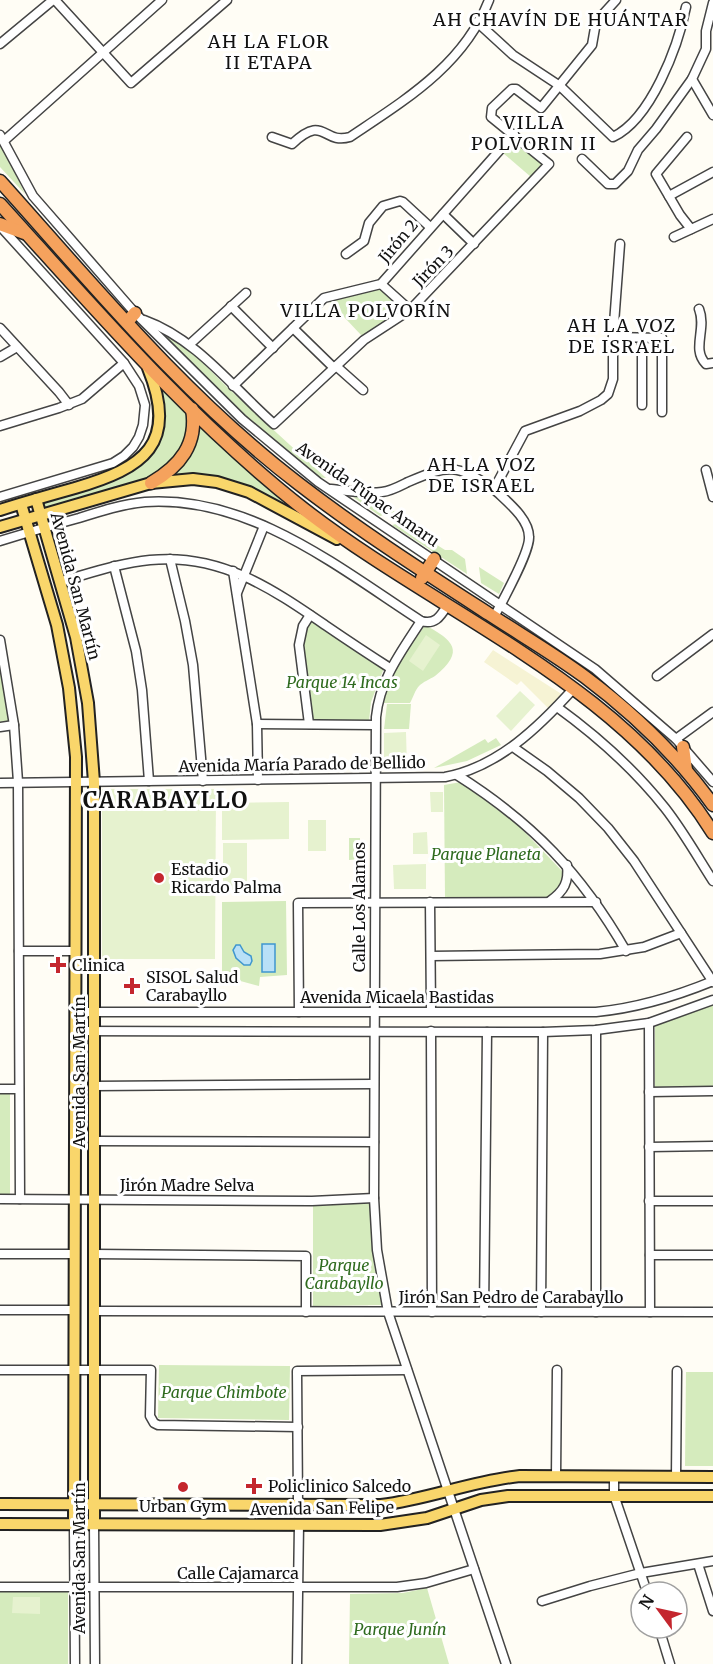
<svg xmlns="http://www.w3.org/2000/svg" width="713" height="1664" font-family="Merriweather,serif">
	<rect width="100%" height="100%" fill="#fffdf5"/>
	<path fill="#f6f3d4" d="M493 650 563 695 550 710 521 681 517 685 484 662Z"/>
	<g fill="#d5ebbd">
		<path d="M514 140 542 164 531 177 503 153Z"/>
		<path d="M0 142 1 143 25 194 0 167Z"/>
		<path d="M380 289 403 310 362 336 328 300Z"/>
		<path d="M160 330 186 346 228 388 326 478 314 477 267 437 208 382Z"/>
		<path d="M162 389 189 415C188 430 186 447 176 459 154 486 78 500 44 510L42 502C107 482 180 478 162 389Z"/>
		<path d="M198 424 274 493 296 506 298 510 294 511 212 477 191 474 170 476C188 462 196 446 198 424Z"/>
		<path d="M353 497 374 498 395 512 380 516Z"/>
		<path d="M407 521 427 534 429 540 445 550H452L465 559 467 574 392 525Z"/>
		<path d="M479 567 504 583 499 594 481 583Z"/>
		<path d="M310 620 384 668 371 702 369 721 313 720C309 691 296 647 310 620Z"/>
		<path d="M425 625C453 640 466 651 435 676 430 679 423 682 419 686 415 690 413 698 410 703H384C389 673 409 649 425 625Z"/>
		<path d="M0 660 10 721 0 722Z"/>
		<path d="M387 704H411L409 729H384Z"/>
		<path d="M496 738 501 745 467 761 434 768 485 739 488 743Z"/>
		<path d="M461 782 518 825 563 872C564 883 558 892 548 897L445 898 444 785Z"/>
		<path d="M349 838H360V859L349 860Z"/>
		<path d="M286 901 287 975 260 977 259 986 222 976V902Z"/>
		<path d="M713 1005V1086L655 1087V1026Z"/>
		<path d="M10 1094V1194H0V1094Z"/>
		<path d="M370 1203 374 1266 383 1305 313 1306V1206Z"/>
		<path d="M159 1365 290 1366 289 1420 158 1418Z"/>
		<path d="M686 1372H713V1466H685Z"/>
		<path d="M427 1588 449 1664H349L350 1594 403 1593Z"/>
		<rect x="0" y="1592" width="68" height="72"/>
	</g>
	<g fill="#e6f2cf">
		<path d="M426 635 440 645 423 671 409 661Z"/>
		<path d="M520 691 535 705 511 731 496 716Z"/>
		<path d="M406 732 407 768 384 769V733Z"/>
		<path d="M102 789H216L215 959H102Z"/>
		<path d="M430 792H443V812H431Z"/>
		<path d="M289 802V839L222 840V803Z"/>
		<rect x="308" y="820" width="18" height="31"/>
		<path d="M427 832 428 854H413V833Z"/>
		<rect x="223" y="843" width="24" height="47"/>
		<path d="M426 864V889H394L393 865Z"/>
		<path d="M13 1597H40V1614L12 1613Z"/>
	</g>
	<g fill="#b9e0f7" stroke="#3f96cf" stroke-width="1.5">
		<rect x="262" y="944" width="13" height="28"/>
		<path d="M236 945H240L244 952 251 956 252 961 250 965H244L236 958 233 950Z"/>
	</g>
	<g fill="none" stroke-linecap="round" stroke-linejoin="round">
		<g stroke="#444" stroke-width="11">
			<g id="minor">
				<path d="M55 0 131 83 227 0"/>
				<path d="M713 3 706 31V49L692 79 713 115"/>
				<path d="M477 22 513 55 560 86 613 137C651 119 678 47 686 7"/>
				<path d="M0 44 53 0"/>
				<path d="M0 135 33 196 135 313 242 419 318 482 595 669 676 739 713 782"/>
				<path d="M272 137 292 144C325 113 322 145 350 137 405 100 464 65 489 0"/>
				<path d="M687 137 656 174 680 215 691 229"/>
				<path d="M5 140 162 0"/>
				<path d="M582 159 608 184H615L628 171 638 150 656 129 692 79"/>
				<path d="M669 196 713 172"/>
				<path d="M443 214 474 244"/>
				<path d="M0 226 124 363 139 386 145 405 143 425 139 437 133 447 124 456 113 463 0 497"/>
				<path d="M674 237 713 219"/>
				<path d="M346 254 364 241 369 223 383 206 400 201 403 202 430 227"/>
				<path d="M381 284 410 310"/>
				<path d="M231 306 273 348"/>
				<path d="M699 309C707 329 691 349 706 364L713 363"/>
				<path d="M144 320C197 339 233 388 274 424L364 340 410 310 549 164 491 117 492 108 512 89H516L541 108 592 45 596 22 616 0"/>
				<path d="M0 328 59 392 69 405"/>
				<path d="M293 328 334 368"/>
				<path d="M613 337 662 338V412"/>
				<path d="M190 344 246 293"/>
				<path d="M0 357 17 347"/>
				<path d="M336 366 363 390"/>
				<path d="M233 386 324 298 381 284 514 134"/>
				<path d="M642 405V337"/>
				<path d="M0 426 59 408 82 399 124 363"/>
				<path d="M706 470 713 497"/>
				<path d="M331 489C347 491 365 494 382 492 391 491 400 486 408 482 450 464 456 464 494 489"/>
				<path d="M0 541C26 533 53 525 79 518 101 511 123 504 145 502 250 495 339 568 421 621 435 625 440 617 447 606"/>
				<path d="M170 559 185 621 193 665 203 781"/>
				<path d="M114 566 136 651 142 690 149 781"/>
				<path d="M233 571 257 724 258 780"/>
				<path d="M62 581C91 573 120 563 150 560 220 553 271 588 325 625 347 640 368 654 390 668"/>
				<path d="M237 593 264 526"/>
				<path d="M494 617C502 602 530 552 529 537 529 518 506 501 494 489L525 431 580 411 601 400 608 394 613 379V337L620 244"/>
				<path d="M421 621C401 652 380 679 376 717L374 1198 377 1250 388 1312 506 1664"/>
				<path d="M0 640 14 725 18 782 20 1199"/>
				<path d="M657 676 713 634"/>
				<path d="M557 707C597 736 634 769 665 808 683 831 697 856 713 881"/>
				<path d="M257 724 375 725"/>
				<path d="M309 724 299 645 303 626 310 615"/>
				<path d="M0 727 14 725"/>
				<path d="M676 739 713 712"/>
				<path d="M513 747 547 771 579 798 608 828 634 861 713 982"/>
				<path d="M457 775C533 823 581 873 626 951"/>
				<path d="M0 783 445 777C498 767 539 727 574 688"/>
				<path d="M550 901C564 891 569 882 567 865"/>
				<path d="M430 902 431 1011"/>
				<path d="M19 951H76"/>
				<path d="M431 956 600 954 644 947 681 933"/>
				<path d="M76 1012H596C638 1008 674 997 713 981"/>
				<path d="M299 1012 298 903 596 902"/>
				<path d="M649 1023 650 1312"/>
				<path d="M76 1031 543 1032 596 1030 649 1023 713 1000"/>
				<path d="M431 1031 432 1312"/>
				<path d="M94 1086 374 1084"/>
				<path d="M0 1089H19"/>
				<path d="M649 1092 713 1091"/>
				<path d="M94 1141 374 1142"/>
				<path d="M649 1147 713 1146"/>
				<path d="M0 1199 312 1201 374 1198"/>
				<path d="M649 1201H713"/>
				<path d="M0 1254H75"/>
				<path d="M94 1254 306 1256V1312"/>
				<path d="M650 1255H713"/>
				<path d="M0 1310H75"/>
				<path d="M94 1311 713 1312"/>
				<path d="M484 1312 487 1032"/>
				<path d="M541 1312 543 1032"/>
				<path d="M596 1312V1030"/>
				<path d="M0 1370H151L150 1416 154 1423 158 1425 298 1427"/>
				<path d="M556 1476 557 1370"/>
				<path d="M614 1476V1495L647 1592"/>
				<path d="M676 1477 677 1371"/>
				<path d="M298 1505 297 1371 407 1370"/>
				<path d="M74 1524 75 1664"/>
				<path d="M94 1524 95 1664"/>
				<path d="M698 1564 713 1611"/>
				<path d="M0 1587H397L426 1583 474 1569"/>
				<path d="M542 1601 590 1586 641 1573 713 1561"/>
				<path d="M659 1628 670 1664"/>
				<path d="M297 1664 299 1524"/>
			</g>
		</g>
		<g stroke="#222" stroke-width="14">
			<g id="major">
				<path d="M36 499 76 637 88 703 94 782V1524"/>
				<path d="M21 504 57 625 69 688 76 757 74 1524"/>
				<path d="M0 510C25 502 50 495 75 488 144 468 179 444 148 368"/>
				<path d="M0 527 151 483 193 479 217 482 249 492 337 539"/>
				<path d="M0 1504 381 1505C429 1499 472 1481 520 1476L713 1477"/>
				<path d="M0 1524 380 1525 427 1518 481 1500 508 1496H713"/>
			</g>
		</g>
		<g stroke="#222" stroke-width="15">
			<g id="highway">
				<path d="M0 181C95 287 186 398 299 484 360 531 424 572 489 614 521 635 554 654 585 677 633 713 678 756 713 805"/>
				<path d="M0 204C97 311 191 421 305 510 441 615 620 683 713 833"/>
				<path d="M0 224 24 233"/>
				<path d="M127 322 135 313"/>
				<path d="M151 483C180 466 198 444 192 409"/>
				<path d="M422 578 434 559"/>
				<path d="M683 747 686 770"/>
			</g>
		</g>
		<use href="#minor" stroke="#fff" stroke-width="8"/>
		<use href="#major" stroke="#f9d66b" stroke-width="10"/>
		<use href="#highway" stroke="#f5a25d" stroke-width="12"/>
	</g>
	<g fill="#c4262e" stroke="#fff" stroke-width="2">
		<circle cx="159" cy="878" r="6"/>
		<path d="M55 956h6v6h6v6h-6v6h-6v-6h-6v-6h6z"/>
		<path d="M129 977h6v6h6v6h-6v6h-6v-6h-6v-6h6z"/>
		<path d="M251 1477h6v6h6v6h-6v6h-6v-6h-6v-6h6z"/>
		<circle cx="183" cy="1487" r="6"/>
	</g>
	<g text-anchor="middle" stroke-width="6" stroke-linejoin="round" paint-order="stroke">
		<g font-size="16" fill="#111" stroke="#fff">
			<text transform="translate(398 241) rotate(-50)" y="6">Jirón 2</text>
			<text transform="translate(433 266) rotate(-46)" y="6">Jirón 3</text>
			<text transform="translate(368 494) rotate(35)" y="6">Avenida Túpac Amaru</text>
			<text transform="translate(76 586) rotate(75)" y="6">Avenida San Martín</text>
			<text transform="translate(302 764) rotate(-1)" y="6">Avenida María Parado de Bellido</text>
			<text transform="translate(359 907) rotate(-90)" y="6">Calle Los Alamos</text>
			<text x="397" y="1003">Avenida Micaela Bastidas</text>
			<text transform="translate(79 1072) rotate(-90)" y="6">Avenida San Martín</text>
			<text x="187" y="1191">Jirón Madre Selva</text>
			<text x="511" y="1303">Jirón San Pedro de Carabayllo</text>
			<text transform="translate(322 1508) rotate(-1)" y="6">Avenida San Felipe</text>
			<text transform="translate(79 1558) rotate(-90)" y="6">Avenida San Martín</text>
			<text x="238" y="1579">Calle Cajamarca</text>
		</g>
		<g font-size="16" font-style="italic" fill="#2f6b1f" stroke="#fff">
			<text x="342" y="688">Parque 14 Incas</text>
			<text x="486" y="860">Parque Planeta</text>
			<text x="344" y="1271">Parque<tspan x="344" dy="18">Carabayllo</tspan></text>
			<text x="224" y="1398">Parque Chimbote</text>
			<text x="400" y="1635">Parque Junín</text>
		</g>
		<g font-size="16" fill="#111" stroke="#fff" text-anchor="start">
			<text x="171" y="875">Estadio<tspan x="171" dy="18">Ricardo Palma</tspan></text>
			<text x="72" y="971">Clinica</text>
			<text x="146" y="983">SISOL Salud<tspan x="146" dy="18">Carabayllo</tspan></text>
			<text x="268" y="1492">Policlinico Salcedo</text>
			<text x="183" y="1512" text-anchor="middle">Urban Gym</text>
		</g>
		<g font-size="18" letter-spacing="1.5" fill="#111" stroke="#fff">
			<text x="561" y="26">AH CHAVÍN DE HUÁNTAR</text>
			<text x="269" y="48">AH LA FLOR<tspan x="269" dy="21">II ETAPA</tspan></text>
			<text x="534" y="129">VILLA<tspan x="534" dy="21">POLVORIN II</tspan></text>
			<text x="366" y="317">VILLA POLVORÍN</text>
			<text x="622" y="332">AH LA VOZ<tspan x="622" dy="21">DE ISRAEL</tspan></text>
			<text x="482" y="471">AH LA VOZ<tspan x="482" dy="21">DE ISRAEL</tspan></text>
		</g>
		<g font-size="22" font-weight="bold" letter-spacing="1.5" fill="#111" stroke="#fff">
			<text x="166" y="808">CARABAYLLO</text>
		</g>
	</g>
	<g transform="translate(659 1610) rotate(303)"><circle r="28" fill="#ffffff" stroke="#a0a0a0" stroke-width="1.5"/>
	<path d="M0-4.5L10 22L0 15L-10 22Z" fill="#c4262e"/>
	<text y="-9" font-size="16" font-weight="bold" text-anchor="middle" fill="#111111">N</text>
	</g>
</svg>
